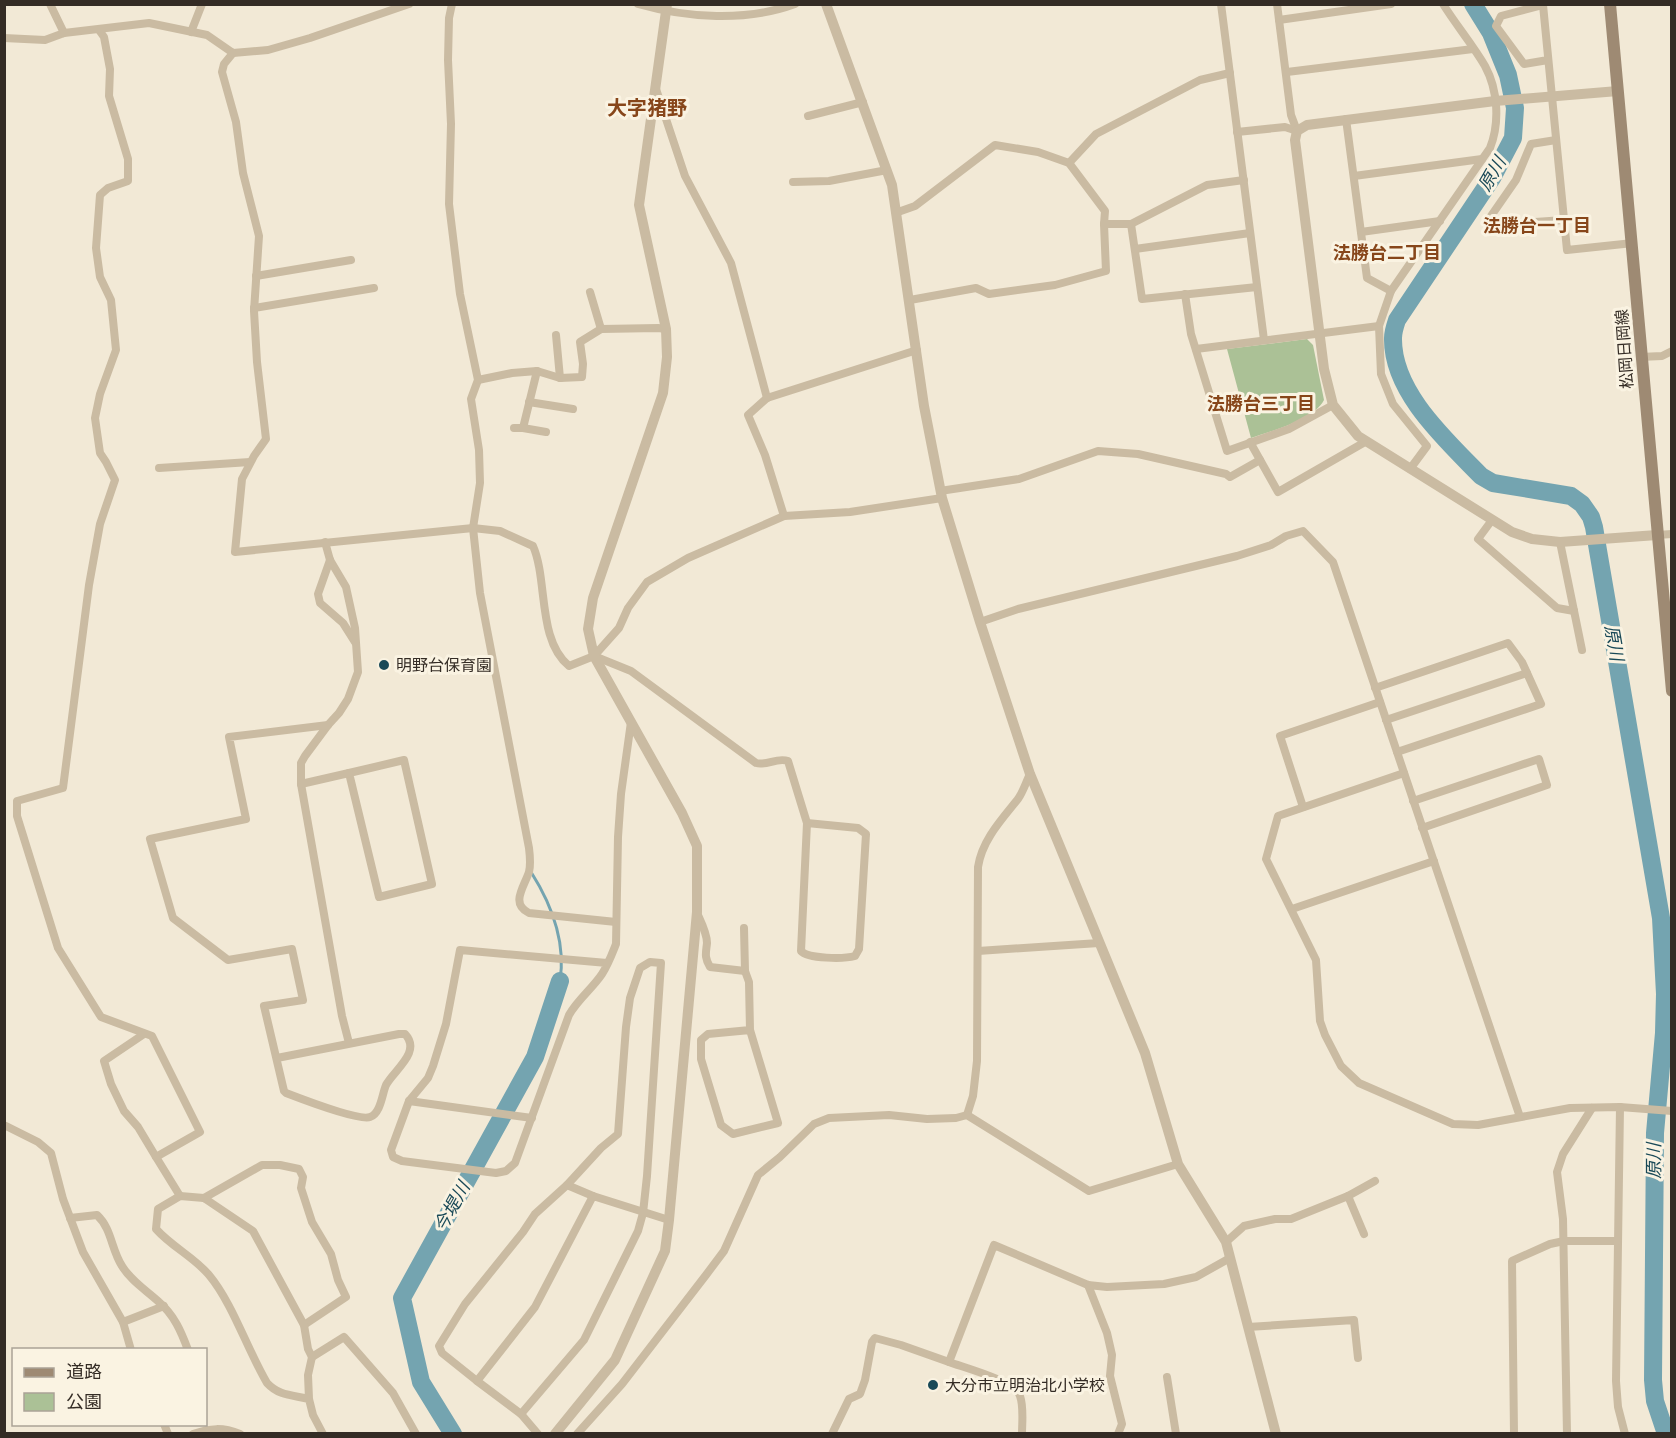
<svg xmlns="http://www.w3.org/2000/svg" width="1676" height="1438" font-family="Quicksand,'Noto Sans JP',sans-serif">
	<rect width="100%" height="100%" fill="#f2e9d6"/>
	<path fill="#abc196" d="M1307 339 1313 345 1324 400C1314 420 1271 431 1251 438L1227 349Z"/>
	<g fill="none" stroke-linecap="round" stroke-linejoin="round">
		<path stroke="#74a4b0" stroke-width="3" d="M531 872C552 905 566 942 560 981"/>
		<g stroke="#74a4b0" stroke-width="18">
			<path d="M1473 4 1491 33 1508 75 1515 108 1513 138 1492 178 1397 320C1395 326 1393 332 1393 338 1392 392 1446 440 1481 476L1493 483 1571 496 1582 504 1591 517 1594 527 1661 918 1665 994 1664 1033 1655 1133 1653 1380 1655 1401 1666 1434"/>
			<path d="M453 1434 421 1382 402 1298 535 1057 560 981"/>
		</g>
		<g stroke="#cabba2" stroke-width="8">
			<path d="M50 4 64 33"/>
			<path d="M452 4 449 18 448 60 451 124 449 204 460 294 478 380 471 399 479 450 480 483 473 528 480 593 529 848C530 856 531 864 529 872 524 887 510 904 529 913L616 922"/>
			<path d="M638 4C687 18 746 22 795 4"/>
			<path d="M1221 4 1264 340"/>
			<path d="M1277 4 1291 115 1297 131"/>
			<path d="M1279 20 1391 4"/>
			<path d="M99 30 104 37 110 69 109 96 128 159V181L108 188 100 195 96 248 100 277 111 300 116 350 100 394 95 418 100 453 106 462 115 480 100 524 89 585 63 788 17 801V816L58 948 101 1017 152 1036 200 1132 156 1157 180 1196"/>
			<path d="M191 32 202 4"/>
			<path d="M4 38 45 40 64 33 149 23 207 35 233 53 268 50 310 38 409 4"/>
			<path d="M233 53 224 64 222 72 236 122 243 173 259 236 254 311 257 362 266 439 254 456 242 479 235 552 473 528 500 531 533 546C548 580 537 640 569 666L594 656 619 628 628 608 647 582 688 558 784 516 850 512 942 498"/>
			<path d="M1548 60 1524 64 1496 26 1501 16 1543 5 1567 250 1633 243"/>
			<path d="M1287 72 1473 49"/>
			<path d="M656 89 685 176 731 263 767 398"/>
			<path d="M808 116 863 102"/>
			<path d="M1346 119 1367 278 1391 291"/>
			<path d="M1237 132 1285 127 1297 131"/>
			<path d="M1556 140 1531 144 1516 180 1491 216 1499 222 1506 224 1564 220"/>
			<path d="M1069 163 1096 134 1200 80 1230 73"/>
			<path d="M1354 176 1482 159"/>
			<path d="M793 182 829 181 887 170"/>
			<path d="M898 212 915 206 995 145 1038 152 1069 163 1105 211 1104 224"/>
			<path d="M1131 224 1142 299 1257 287"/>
			<path d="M1361 232 1440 221"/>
			<path d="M1135 249 1250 233"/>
			<path d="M256 276 351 260"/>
			<path d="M590 292 601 329"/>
			<path d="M1185 294 1191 334 1227 451 1289 429 1333 405"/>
			<path d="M910 300 976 288 989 294 1055 285 1106 271 1104 224H1131L1207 185 1244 180"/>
			<path d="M254 308 374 288"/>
			<path d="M556 335 560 378"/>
			<path d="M1196 349 1379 326"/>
			<path d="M1640 357 1662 356 1672 351"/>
			<path d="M478 380 512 373 537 371 560 378 582 377 583 364 580 342 601 329 658 328 666 329"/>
			<path d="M529 402 573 409"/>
			<path d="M514 428H523L537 371"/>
			<path d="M523 428 546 432"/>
			<path d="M1250 442 1278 492 1365 442"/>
			<path d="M159 468 250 462"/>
			<path d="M1410 469 1427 446 1393 404 1381 374 1379 326 1391 291 1490 148C1500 123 1498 90 1485 66 1473 45 1456 25 1443 4"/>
			<path d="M940 491 1019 479 1098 451 1138 454 1226 474 1230 477 1260 460"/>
			<path d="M784 516 765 455 748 415 767 398 917 350"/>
			<path d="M1492 520 1478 539 1557 608 1574 611"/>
			<path d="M1657 535 1672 534"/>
			<path d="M325 542 330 560 346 587 355 628 358 672 348 699 339 713 328 725 305 756 301 763V784L342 1016 349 1043"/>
			<path d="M1560 542 1582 650"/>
			<path d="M330 560 318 594 320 603 343 623 355 642"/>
			<path d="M980 622 1018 609 1237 556 1271 545 1286 536 1303 531 1333 562 1520 1117"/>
			<path d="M594 656 631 671 756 763C767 766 777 757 788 761L807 823"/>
			<path d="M1375 688 1508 643 1522 662 1541 704 1397 752"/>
			<path d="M1386 720 1527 673"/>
			<path d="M404 760 432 884 379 897 349 773Z"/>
			<path d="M1404 773 1278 816 1266 859 1316 960 1320 1021 1325 1035 1341 1066 1359 1083 1453 1124 1478 1125 1570 1108 1620 1107 1672 1111"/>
			<path d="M301 784 349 773"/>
			<path d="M1413 801 1539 759 1547 785 1422 828"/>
			<path d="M1303 807 1280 736 1380 702"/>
			<path d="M807 823 858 828 866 834 859 949 855 956C844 959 808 959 801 951Z"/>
			<path d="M1292 909 1434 861"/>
			<path d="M697 913C701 922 707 933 707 943 706 953 704 957 710 967L745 971 749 982 750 1030 778 1123 733 1134 721 1125 701 1059V1040L708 1034 750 1030"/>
			<path d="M744 928 745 971"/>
			<path d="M978 951 1099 943"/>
			<path d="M607 963 460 950 446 1024 433 1066 428 1078 409 1101 391 1150 393 1157 402 1161 496 1173 506 1171 515 1163 569 1015C578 999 592 989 602 974 608 965 612 954 616 944L618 837 621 794 631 722"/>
			<path d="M144 1034 104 1061 111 1084 124 1111 138 1127 156 1157"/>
			<path d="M277 1058 399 1034H405C422 1052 394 1070 386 1085 382 1094 381 1113 370 1117 359 1121 299 1098 286 1093L284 1091 264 1006 303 1000 292 949 228 960 173 918 150 839 246 819 229 737 328 725"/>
			<path d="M409 1101 532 1118"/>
			<path d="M1620 1107 1616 1381 1618 1407 1625 1434"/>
			<path d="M967 1115 973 1096 977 1061 978 867C982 840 1002 819 1018 799 1023 792 1026 782 1030 774"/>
			<path d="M6 1126 38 1142 51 1153 63 1199 83 1252 123 1322 131 1350"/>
			<path d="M1348 1196 1364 1234"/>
			<path d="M204 1198 262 1165H280L299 1169 303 1177 301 1188 312 1222 331 1254 338 1280 346 1297 304 1325"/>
			<path d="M70 1218 97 1215C112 1229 111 1249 122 1266 131 1281 146 1290 159 1302 174 1315 181 1331 188 1350"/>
			<path d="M1226 1242 1244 1226 1275 1219H1291L1348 1196 1375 1181"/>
			<path d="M1088 1285 1107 1333 1112 1355 1110 1376 1122 1424 1118 1434"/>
			<path d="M123 1322 164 1306"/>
			<path d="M1248 1327 1354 1320 1358 1358"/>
			<path d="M312 1357 344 1337 393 1393 416 1434"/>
			<path d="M1167 1377 1176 1434"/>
			<path d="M477 1381 442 1353 439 1346 465 1304 523 1232 535 1214 567 1185 593 1196"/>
			<path d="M309 1399C292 1395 279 1396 267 1383 247 1349 233 1304 209 1275 194 1257 172 1247 156 1229L158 1209 180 1196 204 1198 253 1231 304 1325 308 1349 312 1357 308 1375 309 1399 313 1415 323 1434"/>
			<path d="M521 1414 584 1340 638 1231 643 1213 647 1176 661 963 650 962 640 968 630 998 626 1027 618 1134 601 1148 567 1185"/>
			<path d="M164 1424 168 1434"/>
			<path d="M193 1434C210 1428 223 1427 240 1434"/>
			<path d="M538 1434 521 1414 477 1381 535 1307 593 1196 669 1220"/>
			<path d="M577 1434 622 1384 706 1275 724 1251 758 1175 780 1157 814 1124 829 1118 889 1115 927 1119 956 1118 967 1115 1089 1191 1178 1164"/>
			<path d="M832 1434 849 1399 860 1394 865 1380 872 1342 875 1338 901 1345 949 1362"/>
			<path d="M1022 1434C1022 1422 1024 1407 1020 1396 1015 1381 965 1368 949 1362L994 1245 1088 1285 1107 1287 1164 1284 1196 1277 1230 1258"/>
			<path d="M1514 1434 1512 1261 1550 1244 1564 1241H1617"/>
			<path d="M1567 1434 1563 1219 1557 1172 1563 1154 1592 1108"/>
		</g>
		<g stroke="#cabba2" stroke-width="10">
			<path d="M826 4 892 185 924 406 942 498 980 622 1030 774 1145 1053 1178 1164 1226 1242 1276 1434"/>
			<path d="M1618 91 1495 101 1307 125 1297 131 1295 140 1324 369 1333 405 1358 436 1512 532 1532 539 1560 542 1657 535"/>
			<path d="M555 1434 615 1360 665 1251 669 1220 697 912V846L682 813 594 656 588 629 593 598 663 393 667 357 666 329 639 205 667 4"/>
		</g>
		<path stroke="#9e8a73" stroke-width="12" d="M1610 4 1672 691"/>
	</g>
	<g fill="#194957" stroke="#faf3e2" stroke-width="2">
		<circle cx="384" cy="665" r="6"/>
		<circle cx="933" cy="1385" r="6"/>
	</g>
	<g text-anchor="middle" stroke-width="6" stroke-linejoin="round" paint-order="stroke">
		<g font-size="16" fill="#342c25" stroke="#faf3e2">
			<text transform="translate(1624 349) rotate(-94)" y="6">松岡日岡線</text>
		</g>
		<g font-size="16" fill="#342c25" stroke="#faf3e2" text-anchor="start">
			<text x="396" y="671">明野台保育園</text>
			<text x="945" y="1391">大分市立明治北小学校</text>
		</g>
		<g font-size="18" font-style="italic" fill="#194957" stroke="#faf3e2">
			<text transform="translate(1492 174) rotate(-60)" y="6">原川</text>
			<text transform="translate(1614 643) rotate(80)" y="6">原川</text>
			<text transform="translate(1654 1161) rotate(-90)" y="6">原川</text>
			<text transform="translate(452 1207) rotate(-61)" y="6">今堤川</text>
		</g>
		<g font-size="18" font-weight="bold" fill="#87461a" stroke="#faf3e2">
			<text x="1537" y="232">法勝台一丁目</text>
			<text x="1387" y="259">法勝台二丁目</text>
			<text x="1261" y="410">法勝台三丁目</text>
		</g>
		<g font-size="20" font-weight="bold" fill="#87461a" stroke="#faf3e2">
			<text x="647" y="115">大字猪野</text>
		</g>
	</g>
	<rect width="1676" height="1438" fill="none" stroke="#342c25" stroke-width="12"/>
	<rect x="12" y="1348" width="195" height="78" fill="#faf3e2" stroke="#aba396" stroke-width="1.5"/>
	<rect x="24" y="1368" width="30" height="9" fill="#9e8a73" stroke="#aba396" stroke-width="1.5"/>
	<text x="66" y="1378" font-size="18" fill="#342c25">道路</text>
	<rect x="24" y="1393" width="30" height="18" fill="#abc196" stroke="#aba396" stroke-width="1.5"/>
	<text x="66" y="1408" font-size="18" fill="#342c25">公園</text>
</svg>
